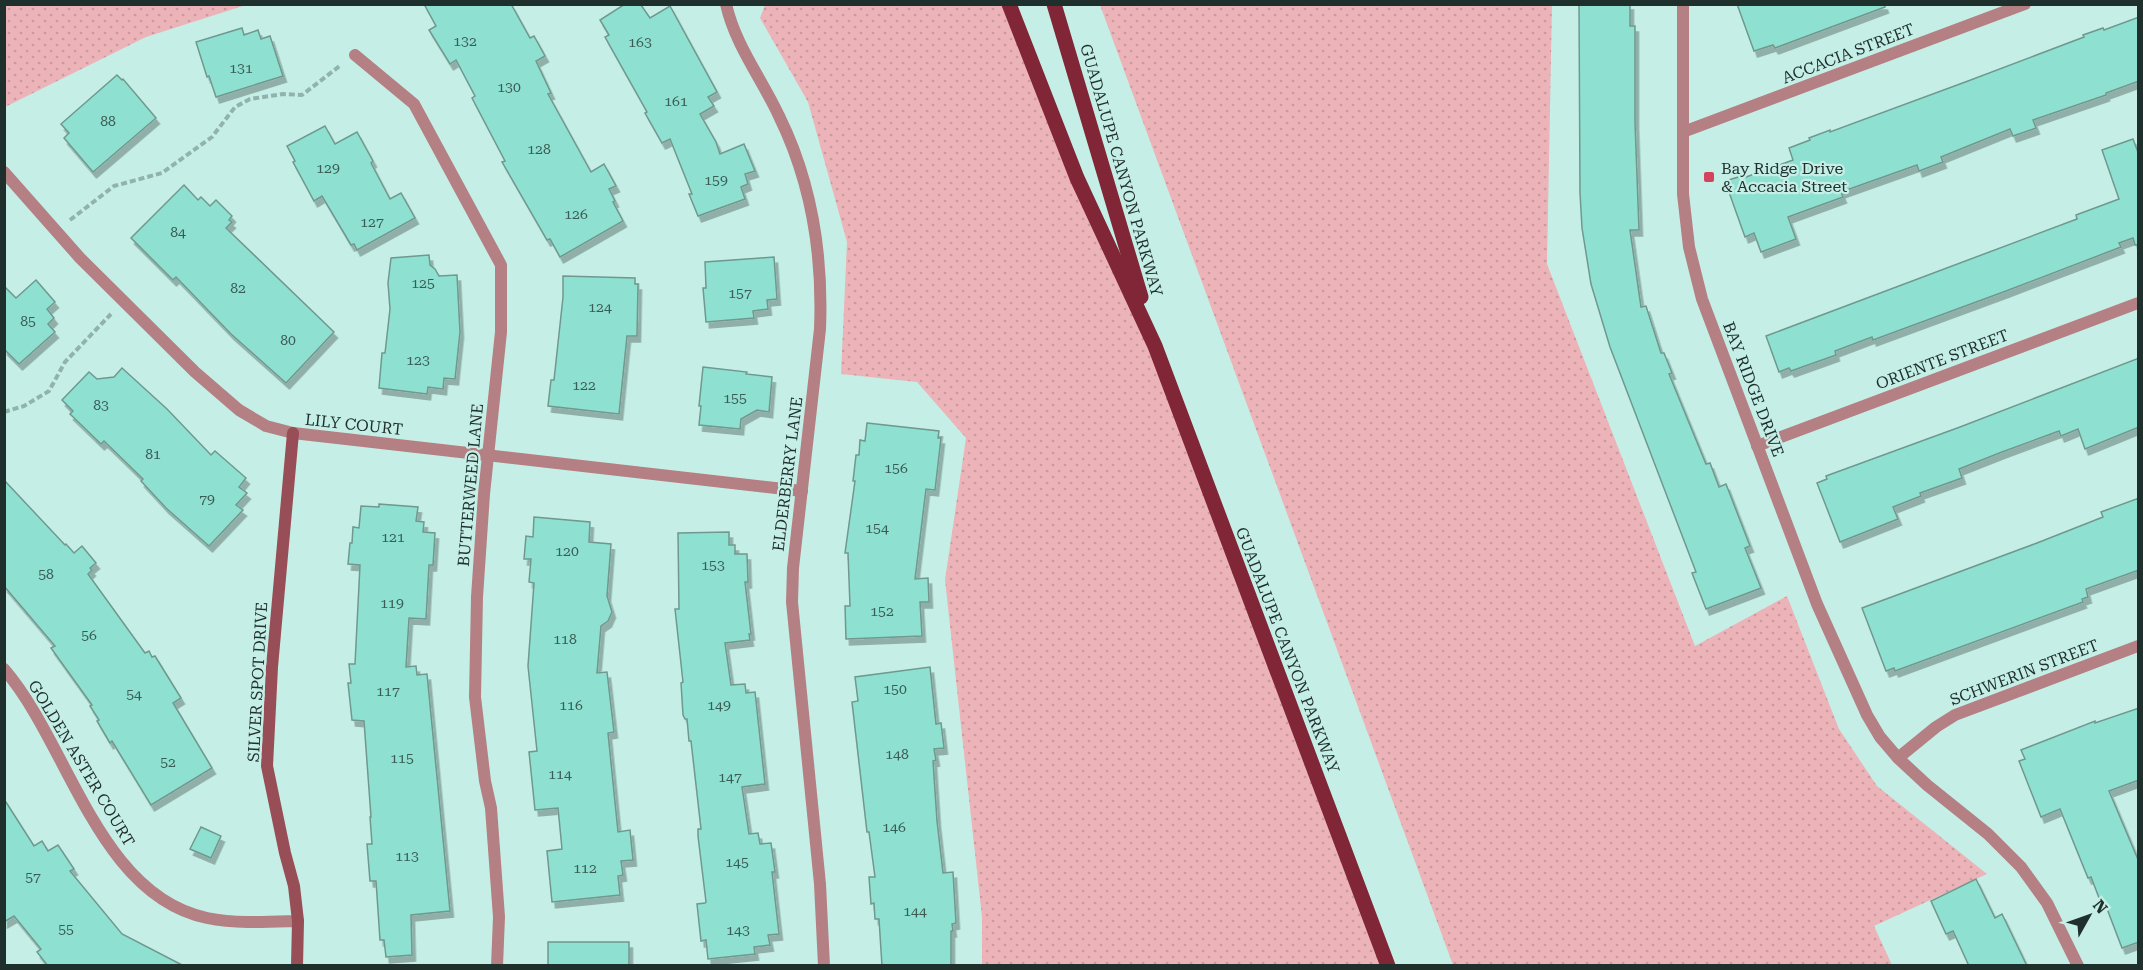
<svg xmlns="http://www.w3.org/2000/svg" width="2143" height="970" font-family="'Roboto Serif',serif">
	<defs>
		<pattern id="grass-dots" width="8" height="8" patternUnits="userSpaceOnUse" patternTransform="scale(1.5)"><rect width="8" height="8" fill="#ecb4b8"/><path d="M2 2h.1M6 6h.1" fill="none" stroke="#ca9b9e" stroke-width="1.8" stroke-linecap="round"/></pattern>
		<filter id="shadow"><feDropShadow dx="3.5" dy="6" stdDeviation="0" flood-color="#0004"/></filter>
	</defs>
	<rect width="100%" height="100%" fill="#c5efe6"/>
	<g fill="url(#grass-dots)">
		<path d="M5 4H246V5L146 37 5 107Z"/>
		<path d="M765 5H1009L1155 346 1388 965H982V917L945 580 966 438 917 382 841 374 847 242 808 102 760 18Z"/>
		<path d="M1100 5H1552L1547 264 1695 646 1787 596 1839 729 1877 786 1987 874 1874 926 1892 965H1453Z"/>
	</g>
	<g fill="#8ee1d1" stroke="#70988f" stroke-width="1.5" filter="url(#shadow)">
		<path d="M424 4H511L530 38 534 36 545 56 536 61 551 93 548 94 591 172 604 164 616 186 609 189 615 201 613 202 623 221 560 257 550 239 547 240 502 162 505 161 472 98 475 96 456 60 450 64 429 30 436 26Z"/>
		<path d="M625 4 641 5 650 18 670 6 717 92 708 97 714 106 700 114 716 142 720 154 744 144 755 171 745 174 748 184 741 187 745 199 698 216 689 194H692L670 139 662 143 645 113 647 112 605 37 609 35 600 20Z"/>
		<path d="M1579 4H1630V26H1635V123L1639 230H1630L1641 307 1646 306 1661 353H1664L1672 373 1669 374 1706 464 1710 463 1719 487 1726 484 1750 546 1745 548 1761 588 1706 609 1692 573 1696 572 1610 347 1591 284 1582 228 1580 193Z"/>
		<path d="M1737 4H1884L1885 7 1775 48 1773 45 1754 51Z"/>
		<path d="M2139 17V81L2106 93V95L2033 120 2036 128 2013 136 2010 129 1941 157 1943 162 1919 171 1917 165 1841 192 1843 197 1788 217 1796 239 1761 252 1754 233 1745 237 1725 181 1745 175 1746 177 1793 160 1789 148 1810 140 1809 138 1830 130V132L1968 81 2084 37 2083 35 2103 28 2104 30Z"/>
		<path d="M242 28 244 35 258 30 261 39 270 36 283 76 216 97 209 76 207 77 196 42Z"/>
		<path d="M117 75 122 80 123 79 156 118 93 172 64 138 69 133 61 124Z"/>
		<path d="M325 126 335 144 357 132 373 161 371 163 390 199 401 193 415 218 357 250 354 244 351 245 322 196 314 201 293 162 295 161 287 146Z"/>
		<path d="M2133 139 2139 155V245H2135L2133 238 2119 243 2121 247 2006 291 1873 340 1872 337 1835 351 1836 355 1791 371 1789 368 1779 372 1766 336 2077 219 2076 215 2119 199 2102 150Z"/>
		<path d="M184 185 198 200 201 197 210 206 216 200 232 216 229 220 232 222 226 228 334 332 286 383 231 334 176 277 173 280 131 238Z"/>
		<path d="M429 255 430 265 435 269 439 276 457 275 460 332 455 379 444 378 443 389 428 387 427 394 379 388 382 353H385L390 309 388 283 391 258Z"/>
		<path d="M774 257 777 299 767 300 768 309 753 311 754 318 706 322 703 288H706L705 262Z"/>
		<path d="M563 276 635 278V284H638L637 336H627L619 414 548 406 551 380H554L563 297Z"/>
		<path d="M36 280 55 302 47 309 54 318 48 324 55 332 19 364 4 349V286L16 298Z"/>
		<path d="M2139 358V427L2085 449 2078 429 2061 436 2059 431 2002 452 1959 469 1962 478 1920 493 1921 496 1893 507 1898 519 1840 542 1817 483 1827 479 1826 476 1960 427Z"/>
		<path d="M703 367 747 372 746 374 772 377 769 412 757 410 741 419 740 429 699 425 701 406H699Z"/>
		<path d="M122 368 167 409 211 455 215 451 246 478 239 487 247 493 236 505 243 510 209 546 166 508 141 481 143 479 104 441 101 444 70 414 73 411 62 400 89 372 97 379 114 377Z"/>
		<path d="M867 423 939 431 938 438H941L935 490 926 489 915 579 928 578 929 602H920L922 636 846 639 845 606H850L848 553H845L855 481H853L856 455H859L860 440 865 441Z"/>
		<path d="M4 480 65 545 66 544 74 553 82 546 96 563 90 568 92 570 88 574 145 653 149 651 152 657 155 656 181 698 173 703 212 768 151 805 112 741 110 743 97 721 99 720 90 706 92 705 51 648 55 646 4 586Z"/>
		<path d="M2139 498V570L2086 589 2088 597 2082 599 2083 602 1895 671 1894 668 1886 671 1862 608 2037 543 2103 517 2101 512Z"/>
		<path d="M379 504 418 507 416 521 424 522 423 532 435 533 433 565H429L426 619 409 618 406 667 416 666 417 675 427 674 450 911 411 915 412 955 386 957 384 940H380L376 881H370L367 844H372L370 817H371L364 721 352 720 348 683H351L349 664H355L360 565 348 564 350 543H352L353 527 359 528 361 506 379 507Z"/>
		<path d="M534 517 590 522 589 542 611 544 607 596 612 612 608 621 601 626 597 673 607 672 614 732 608 733 618 832 630 830 633 860 621 861 623 875 618 876 620 895 552 902 547 851 562 849 558 808 535 810 529 752 537 751 528 666 534 583 529 582 531 559H524L526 536 533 537Z"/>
		<path d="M729 532V545H735V554H747L748 582H745L751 634H749L750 640 725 643 731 685 745 684 746 693 755 692 765 784 742 787 749 834 758 833 760 844 771 843 775 872H772L779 934 768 935 770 945 754 947 755 954 708 959 706 940 701 941 697 904 705 903 706 902 698 836V829H701L691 741H689L687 719H685L683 715 681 683 683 682 675 609H679L678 533Z"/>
		<path d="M930 667 936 724 941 723 944 748 934 749 936 760 933 761 937 821 943 873 953 872 956 923 952 924 953 931H951V966H882L879 919H875L874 903 871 904 869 877H875L869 832H867L852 702 858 701 855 677Z"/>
		<path d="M2139 708V780L2109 791 2139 862V942L2122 948 2104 901 2101 903 2091 877 2088 878 2060 809 2041 817 2019 761 2025 759 2021 750 2095 721V723Z"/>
		<path d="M4 799 34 846 42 841 48 851 58 845 74 869 70 871 122 934 184 966H48L37 952 41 949 14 916 4 922Z"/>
		<path d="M201 827 221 836 211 858 190 849Z"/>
		<path d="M1976 879 1995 918 2002 914 2027 966H1969L1953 931 1946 934 1931 901Z"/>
		<rect x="548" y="942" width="81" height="24"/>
	</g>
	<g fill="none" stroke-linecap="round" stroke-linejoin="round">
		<g stroke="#91b3ac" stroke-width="4" stroke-dasharray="6 3" stroke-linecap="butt">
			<path d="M70 220 114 186 162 173 212 137 235 107 250 99 283 94 302 95 341 65"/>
			<path d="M4 412 24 406 49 391 65 362 111 314"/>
		</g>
		<g stroke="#b48083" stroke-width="12">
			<path d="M726 4C735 45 762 79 779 116 812 183 823 255 820 329L793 568 792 602 820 884 824 966"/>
			<path d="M1683 4V194L1689 247 1702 299 1817 604 1867 715 1880 737 1898 758 1927 785 1988 834 2021 867 2047 903 2078 966"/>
			<path d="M355 55 414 104 501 265V332L484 494 477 597 475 697 485 781 491 808 499 917 497 966"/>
			<path d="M1683 132 2025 4"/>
			<path d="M4 172 80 258 195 372 239 410 266 426 293 433 802 491"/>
			<path d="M1757 446 2138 303"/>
			<path d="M4 669C69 744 98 895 207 918 237 924 268 922 298 921"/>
			<path d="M1898 758 1936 727 1955 715 2138 646"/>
		</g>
		<path stroke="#974e56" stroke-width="12" d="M293 433 272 667 267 766 285 853 294 886 298 921 297 966"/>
		<g stroke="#802636" stroke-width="15">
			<path d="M1009 4 1077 178 1155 346 1388 966"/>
			<path d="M1054 4 1141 297"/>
		</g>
	</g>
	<rect fill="#d3435d" stroke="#c5efe6" stroke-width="2" x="1703" y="171" width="12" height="12" rx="3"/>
	<g text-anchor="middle" stroke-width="4.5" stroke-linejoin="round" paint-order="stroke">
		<g font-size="14" fill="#3b5c55">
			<text x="465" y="46">132</text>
			<text x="640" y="47">163</text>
			<text x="241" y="73">131</text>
			<text x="509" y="92">130</text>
			<text x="676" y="106">161</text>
			<text x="108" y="126">88</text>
			<text x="539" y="154">128</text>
			<text x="328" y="173">129</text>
			<text x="716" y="185">159</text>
			<text x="576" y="219">126</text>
			<text x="372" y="227">127</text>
			<text x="178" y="237">84</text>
			<text x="423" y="288">125</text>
			<text x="238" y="293">82</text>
			<text x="740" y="298">157</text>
			<text x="600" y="312">124</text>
			<text x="28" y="326">85</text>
			<text x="288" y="345">80</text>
			<text x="418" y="365">123</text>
			<text x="584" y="390">122</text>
			<text x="735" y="403">155</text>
			<text x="101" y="410">83</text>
			<text x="153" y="459">81</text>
			<text x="896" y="473">156</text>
			<text x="207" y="504">79</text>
			<text x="877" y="533">154</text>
			<text x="393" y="542">121</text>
			<text x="567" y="556">120</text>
			<text x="713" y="570">153</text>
			<text x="46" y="579">58</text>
			<text x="392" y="608">119</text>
			<text x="882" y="616">152</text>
			<text x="89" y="640">56</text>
			<text x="565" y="644">118</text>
			<text x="895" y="694">150</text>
			<text x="388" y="696">117</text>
			<text x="134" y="699">54</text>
			<text x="571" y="710">116</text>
			<text x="719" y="710">149</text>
			<text x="897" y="759">148</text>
			<text x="402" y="763">115</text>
			<text x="168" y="767">52</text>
			<text x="560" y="779">114</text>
			<text x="730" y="782">147</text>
			<text x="894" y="832">146</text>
			<text x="407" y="861">113</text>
			<text x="737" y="867">145</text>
			<text x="585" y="873">112</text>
			<text x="33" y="882">57</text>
			<text x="915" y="916">144</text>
			<text x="66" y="934">55</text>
			<text x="738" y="935">143</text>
		</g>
		<g font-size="16" fill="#1f2f2c" stroke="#c5efe6">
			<text transform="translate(1848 53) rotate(-21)" y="6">ACCACIA STREET</text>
			<text transform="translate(1122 170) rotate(74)" y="6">GUADALUPE CANYON PARKWAY</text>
			<text transform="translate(1942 359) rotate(-21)" y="6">ORIENTE STREET</text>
			<text transform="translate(1754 389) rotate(69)" y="6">BAY RIDGE DRIVE</text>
			<text transform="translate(354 424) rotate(6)" y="6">LILY COURT</text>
			<text transform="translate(787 474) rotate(-83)" y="6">ELDERBERRY LANE</text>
			<text transform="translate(470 485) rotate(-85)" y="6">BUTTERWEED LANE</text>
			<text transform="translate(1288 650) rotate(69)" y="6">GUADALUPE CANYON PARKWAY</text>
			<text transform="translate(2024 672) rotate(-21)" y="6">SCHWERIN STREET</text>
			<text transform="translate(257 682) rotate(-87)" y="6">SILVER SPOT DRIVE</text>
			<text transform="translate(82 763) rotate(59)" y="6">GOLDEN ASTER COURT</text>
		</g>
		<g font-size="16" fill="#1f2f2c" stroke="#c5efe6" text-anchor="start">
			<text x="1721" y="174">Bay Ridge Drive<tspan x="1721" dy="18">&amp; Accacia Street</tspan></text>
		</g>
	</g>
	<rect width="2143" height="970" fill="none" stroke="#1f2f2c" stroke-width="12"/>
	<g transform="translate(2089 916) rotate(50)" stroke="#c5efe6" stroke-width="4.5" paint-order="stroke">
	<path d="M0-4.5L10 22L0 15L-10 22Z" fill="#1f2f2c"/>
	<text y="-9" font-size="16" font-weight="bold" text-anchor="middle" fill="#1f2f2c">N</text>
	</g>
</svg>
